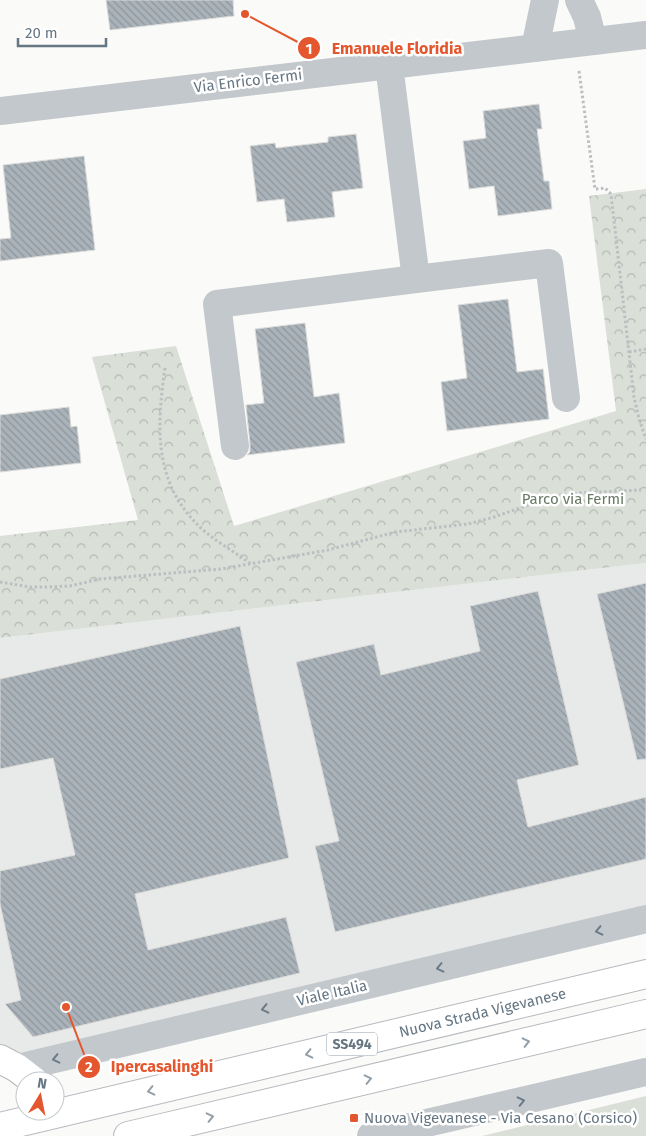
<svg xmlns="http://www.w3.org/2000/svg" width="646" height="1136" font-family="'Fira Sans',sans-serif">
	<defs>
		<pattern id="park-crowns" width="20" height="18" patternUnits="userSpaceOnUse" patternTransform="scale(1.25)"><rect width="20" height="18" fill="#dadfd7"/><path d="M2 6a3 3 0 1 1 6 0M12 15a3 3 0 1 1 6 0" fill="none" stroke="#b4b9b4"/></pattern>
		<pattern id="building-back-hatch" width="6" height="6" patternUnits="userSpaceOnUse" patternTransform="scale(1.25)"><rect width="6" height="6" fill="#aab3b9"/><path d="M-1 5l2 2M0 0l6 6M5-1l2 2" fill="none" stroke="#8e969c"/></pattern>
	</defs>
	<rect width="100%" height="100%" fill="#fafaf8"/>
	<path fill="#e8e9e9" d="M646 563V912L18 1061 0 1049V638Z"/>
	<path fill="#dadfd7" d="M646 1096V1136H482Z"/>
	<path fill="url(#park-crowns)" d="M646 189V563L0 638V536L138 520 92 357 176 346 234 526 616 411 589 196Z"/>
	<g fill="url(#building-back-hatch)" stroke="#dcdcda">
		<path d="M106 0H233L234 16 110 30Z"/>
		<path d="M539 104 542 129H537L544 181H549L552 209 498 216 494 186 469 189 463 141 486 138 483 111Z"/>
		<path d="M356 134 363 188 332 192 335 217 287 222 284 199 257 202 250 146 275 143 276 148 328 142V137Z"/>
		<path d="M84 156 95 250 0 261V239L11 238 3 165Z"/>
		<path d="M508 299 517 372 543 369 549 419 447 431 441 382 467 378 458 305Z"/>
		<path d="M305 323 314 397 339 393 345 443 247 455 250 452V444L246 405 264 403 255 329Z"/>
		<path d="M69 407 71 427 77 426 81 463 0 472V415Z"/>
		<path d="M646 583V759L637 760 597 594Z"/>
		<path d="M538 591 579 765 517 780 528 827 646 797V859L335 932 315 846 339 841 296 662 374 644 381 675 480 651 470 606Z"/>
		<path d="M240 626 289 858 135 894 148 950 286 917 300 973 33 1037 5 1004 21 1000 0 904V871L75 855 53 758 0 769V679Z"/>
	</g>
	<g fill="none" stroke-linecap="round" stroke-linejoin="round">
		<g stroke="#b5babe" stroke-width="30">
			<g id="major">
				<path d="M0 1059 17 1068 34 1081"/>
				<path id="s1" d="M0 1127 646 974"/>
				<path d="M128 1136 646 1014"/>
			</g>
		</g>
		<g stroke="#bbbfc2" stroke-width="3" stroke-dasharray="2.5 2.5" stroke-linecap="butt">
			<path d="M579 71 595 189 605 188 611 194 634 397 639 419 646 439"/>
			<path d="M629 352 646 349"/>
			<path d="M165 368C157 424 153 479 196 523 208 537 235 552 251 564"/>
			<path d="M0 582 30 587H47L70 586 100 579 221 569 328 550 395 532 468 524 494 517 554 496 578 493 641 490"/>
		</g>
		<g stroke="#c3c8cc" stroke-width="28">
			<path d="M579 0 587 17 593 41"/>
			<path d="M535 48 545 0"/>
			<path d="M389 65 416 279 549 263 566 398"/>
			<path d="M0 111 646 35"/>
			<path d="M235 446 217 304 416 279"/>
			<path d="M17 1068 646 919"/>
			<path d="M371 1136 646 1072"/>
		</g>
		<use href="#major" stroke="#fff" stroke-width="28"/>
	</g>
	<defs><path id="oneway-chevron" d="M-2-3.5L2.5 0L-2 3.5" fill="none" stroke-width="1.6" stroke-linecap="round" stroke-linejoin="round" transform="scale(1.25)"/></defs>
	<g stroke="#6a7a87">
		<use href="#oneway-chevron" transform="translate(599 931) rotate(167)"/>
		<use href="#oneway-chevron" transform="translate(440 968) rotate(167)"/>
		<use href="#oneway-chevron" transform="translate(265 1009) rotate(167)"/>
		<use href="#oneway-chevron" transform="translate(56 1059) rotate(167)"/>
		<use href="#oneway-chevron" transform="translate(521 1101) rotate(-13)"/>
	</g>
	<g stroke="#939fa8">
		<use href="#oneway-chevron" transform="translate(526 1042) rotate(-13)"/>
		<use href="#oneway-chevron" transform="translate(309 1054) rotate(167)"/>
		<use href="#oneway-chevron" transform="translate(368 1079) rotate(-13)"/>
		<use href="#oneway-chevron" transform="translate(151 1091) rotate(167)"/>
		<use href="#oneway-chevron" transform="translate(210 1117) rotate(-13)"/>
	</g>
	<rect fill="#e4572e" stroke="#fff" stroke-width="2" x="349" y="1113" width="10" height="10" rx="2.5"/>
	<g text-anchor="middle" stroke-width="5" stroke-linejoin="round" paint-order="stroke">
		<rect fill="#fff" stroke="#939fa8" stroke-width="1" x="327" y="1032.5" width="50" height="23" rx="4"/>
		<g font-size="14" font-weight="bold" fill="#657683">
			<text x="352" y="1049">SS494</text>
		</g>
		<g font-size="15" fill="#657683" stroke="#fff">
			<text transform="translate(248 81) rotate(-7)" y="5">Via Enrico Fermi</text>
			<text transform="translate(332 993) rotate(-13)" y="5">Viale Italia</text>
			<text dy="5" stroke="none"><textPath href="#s1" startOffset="496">Nuova Strada Vigevanese</textPath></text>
		</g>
		<g font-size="15" fill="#687a64" stroke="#fff">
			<text x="573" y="504">Parco via Fermi</text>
		</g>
		<g font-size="15" fill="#657683" stroke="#fff" text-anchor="start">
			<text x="364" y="1123">Nuova Vigevanese - Via Cesano (Corsico)</text>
		</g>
	</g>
	<path fill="none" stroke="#e4572e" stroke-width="2" d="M245 14L309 48M66 1007L89 1067"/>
	<g fill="#e4572e" stroke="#fff" stroke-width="2">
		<circle cx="245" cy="14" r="5"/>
		<circle cx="66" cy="1007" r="5"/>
		<circle cx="309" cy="48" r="12"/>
		<circle cx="89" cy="1067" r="12"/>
	</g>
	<g font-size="15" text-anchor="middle" font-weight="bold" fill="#fff">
		<text x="309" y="54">1</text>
		<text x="89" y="1072">2</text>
	</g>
	<g font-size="16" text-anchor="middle" font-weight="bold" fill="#e4572e" stroke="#fff" stroke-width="5" stroke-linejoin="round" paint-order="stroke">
		<text x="397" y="54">Emanuele Floridia</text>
		<text x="162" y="1072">Ipercasalinghi</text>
	</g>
	<g transform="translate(40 1096) rotate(10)"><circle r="24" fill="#ffffff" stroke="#c1c8cd"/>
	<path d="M0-4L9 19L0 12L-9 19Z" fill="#e4572e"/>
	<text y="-8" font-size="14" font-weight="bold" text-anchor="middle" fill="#657683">N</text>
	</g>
	<path d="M18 38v8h88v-8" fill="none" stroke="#657683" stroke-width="2.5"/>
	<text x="25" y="38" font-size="15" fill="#657683" stroke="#ffffff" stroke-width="4" paint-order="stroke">20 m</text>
</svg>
